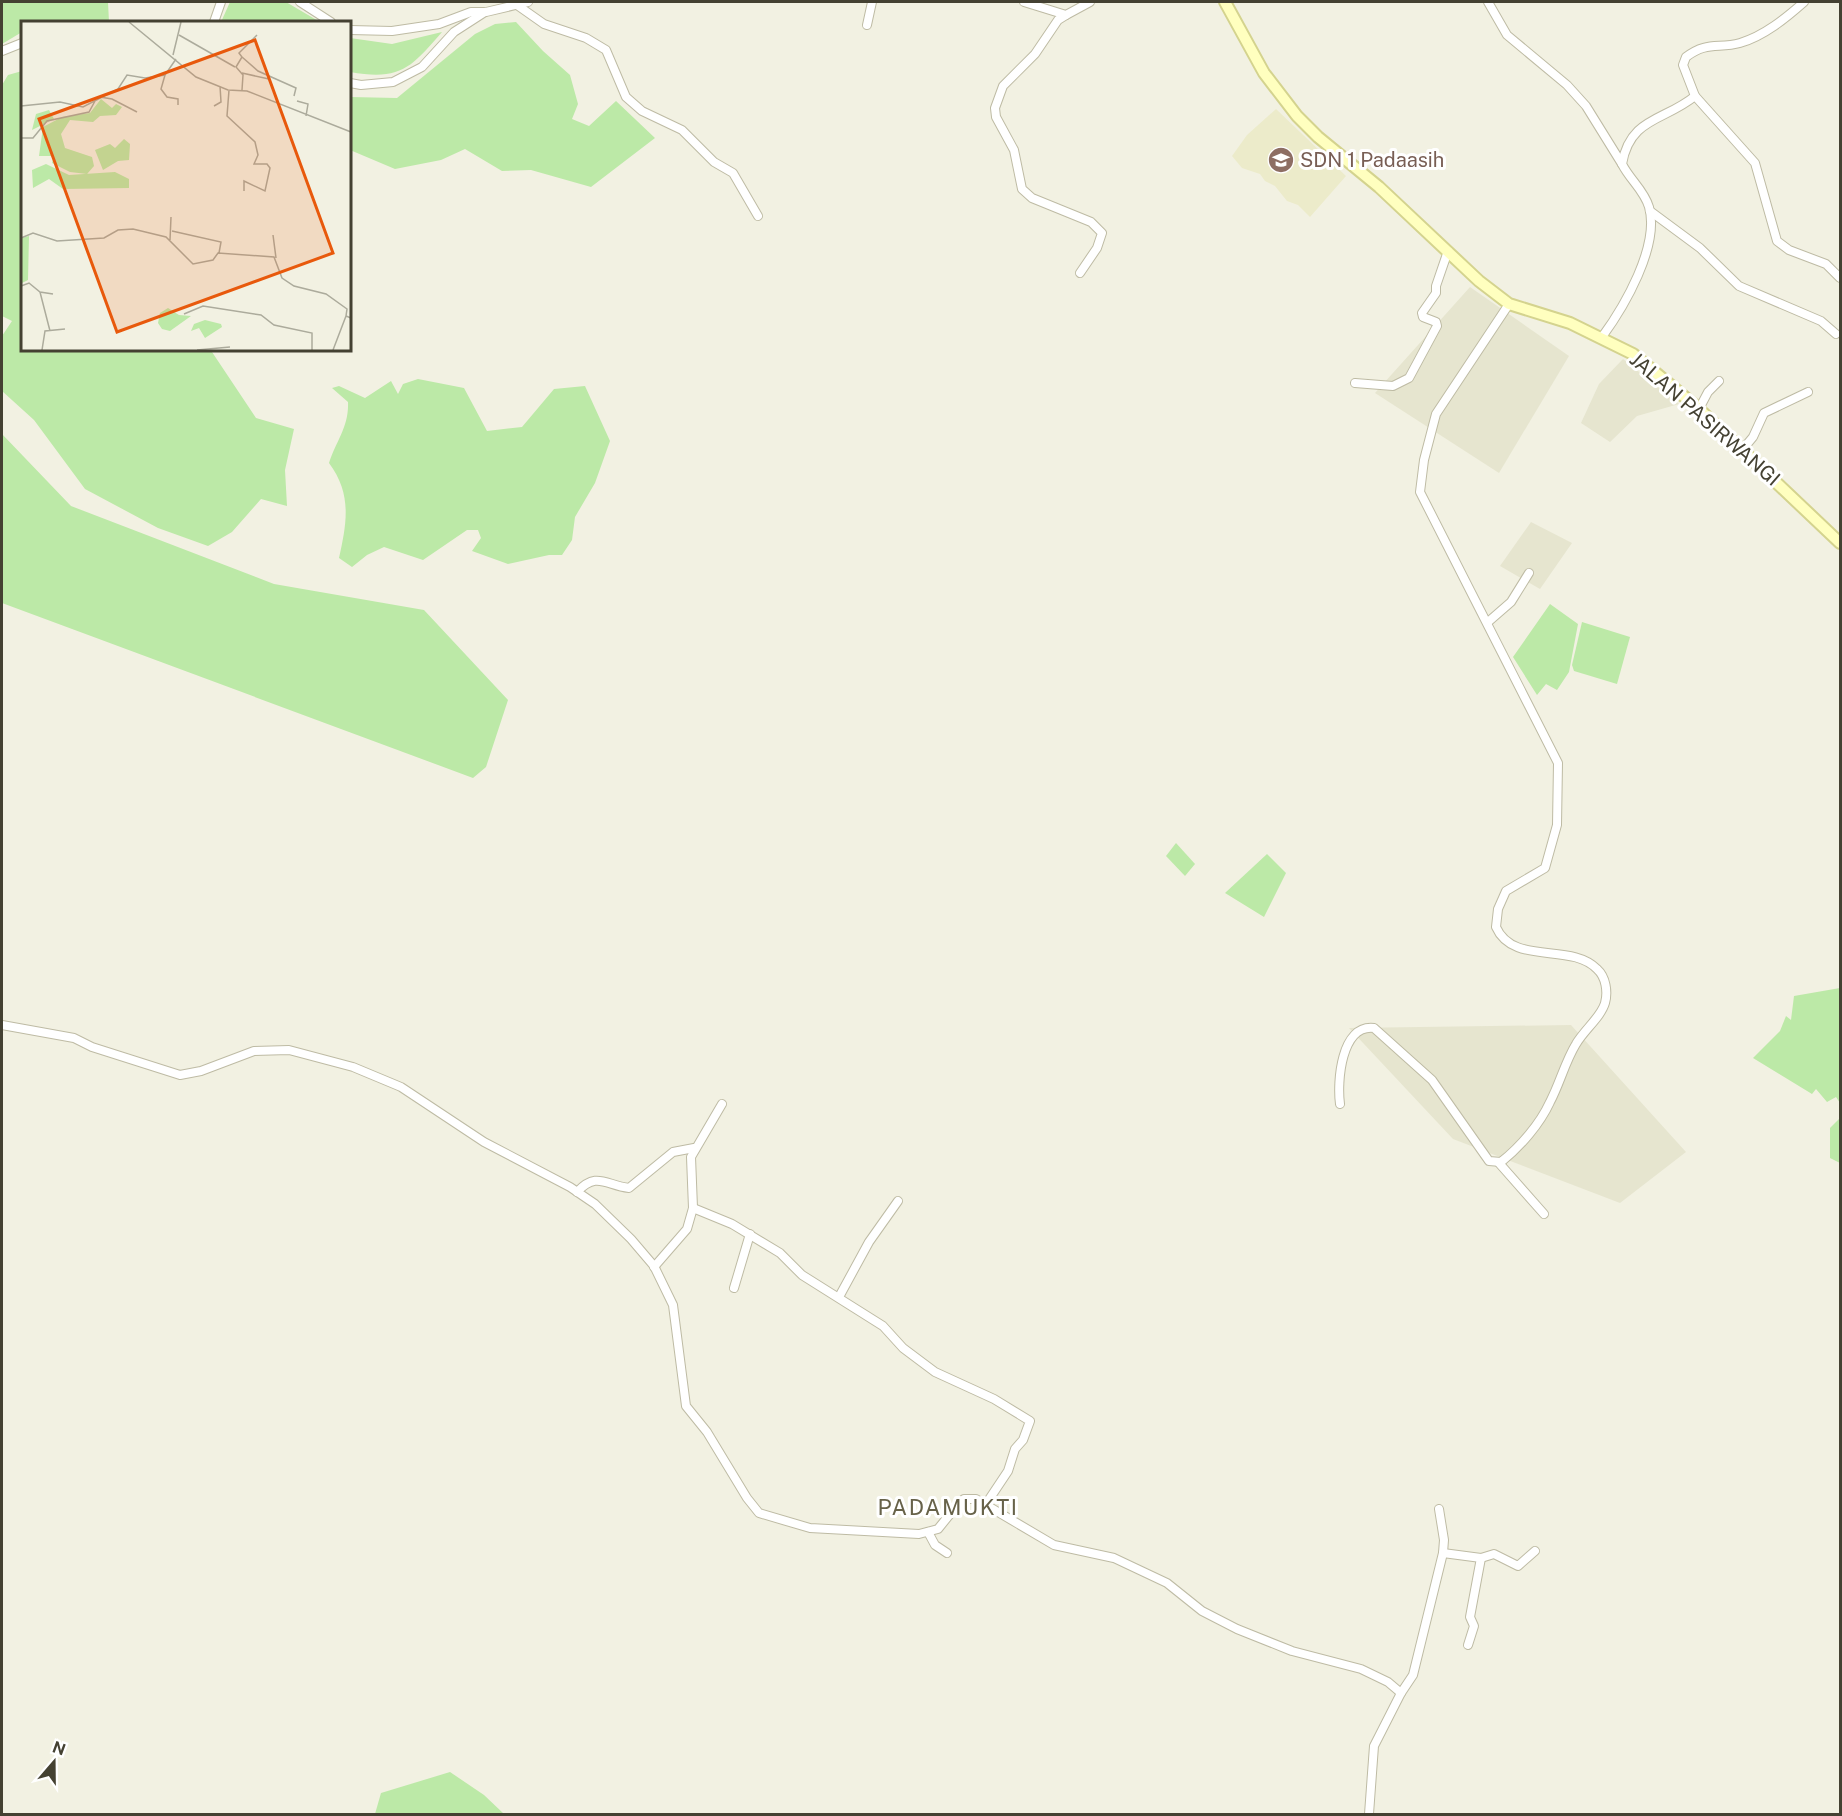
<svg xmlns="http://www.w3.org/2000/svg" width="1842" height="1816" font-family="'Public Sans',sans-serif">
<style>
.residential{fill:#e6e5cf}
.education{fill:#ecebca}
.green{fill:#bce9a7}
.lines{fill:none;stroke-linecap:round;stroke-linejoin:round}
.street-casing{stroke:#bebba4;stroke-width:10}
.secondary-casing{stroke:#d4d38e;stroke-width:14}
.street{stroke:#fff;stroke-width:8}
.secondary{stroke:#ffffbf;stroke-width:10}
.labels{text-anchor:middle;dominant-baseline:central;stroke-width:6;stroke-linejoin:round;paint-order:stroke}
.education-label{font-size:20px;fill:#785e54;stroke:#fff;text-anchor:start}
.street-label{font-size:20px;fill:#444132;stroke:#fff}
.quarter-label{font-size:22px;letter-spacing:1.5px;fill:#676249;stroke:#fff}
.inset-road{fill:none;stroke:#acab9c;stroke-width:1.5}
.view{fill:#e8590c;fill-opacity:0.15;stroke:#e8590c;stroke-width:3}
.inset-edge{fill:none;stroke:#444132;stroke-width:3}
</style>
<rect width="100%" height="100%" fill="#f2f1e2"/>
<g class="residential">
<polygon points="1470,287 1569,356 1499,473 1375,393"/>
<polygon points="1623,359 1679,404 1637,416 1610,442 1581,423 1599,384"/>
<polygon points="1531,522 1572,543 1540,589 1500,566"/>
<polygon points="1571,1025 1686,1152 1620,1203 1453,1139 1349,1028"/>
</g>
<polygon class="education" points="1276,109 1346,176 1310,217 1298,205 1287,201 1275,186 1265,181 1260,174 1242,168 1232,156 1247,135"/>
<g class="green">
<polygon points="2,2 108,2 109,22 22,22 22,32 2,44"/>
<polygon points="230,2 286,2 320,22 221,22"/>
<polygon points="516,22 543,51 570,75 578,104 572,119 589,126 616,101 655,138 591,187 531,170 502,171 465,149 441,160 395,169 350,150 350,97 397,98 475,34 495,24"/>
<path d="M442 32C411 68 400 81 350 72V38L392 44Z"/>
<polygon points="22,71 22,350 206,350 212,352 256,418 294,429 285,470 287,506 261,499 232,532 208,546 158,528 85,489 34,420 2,391 2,336 12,321 2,316 2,85 8,75"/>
<path d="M418 379 464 388 487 431 522 427 554 389 585 386 610 441 595 483 575 517 572 540 562 555H549L508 564 472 551 481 538 478 530H467L423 560 384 547 367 555 352 567 339 558C347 522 352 494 329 463 336 441 349 427 348 402L332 388 339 386 365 398 391 381 398 394 403 384Z"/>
<polygon points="2,434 71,506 274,584 424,610 508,700 486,767 473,778 2,603"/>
<polygon points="1550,604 1578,624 1569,672 1557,690 1546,684 1537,695 1513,657"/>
<polygon points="1582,622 1630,637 1617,684 1574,671 1572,665"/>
<polygon points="1176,843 1195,864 1185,876 1166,856"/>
<polygon points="1267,854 1286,873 1264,917 1225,893"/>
<polygon points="1840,988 1840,1103 1836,1097 1827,1102 1816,1089 1812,1094 1753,1058 1780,1031 1786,1016 1791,1020 1794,996"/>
<polygon points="1840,1118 1840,1163 1830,1158 1830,1128"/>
<polygon points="450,1772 484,1795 504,1814 375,1814 381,1793"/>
</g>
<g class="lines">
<g class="street-casing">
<g id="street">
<polyline points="300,2 331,22"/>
<polyline points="1024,2 1066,15 1090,2"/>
<polyline points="1488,2 1507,35 1567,85 1586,106 1622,164"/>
<polyline points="517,5 544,24 586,38 606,50 626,97 642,111 682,130 714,162 733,173 758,216"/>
<polyline points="1066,15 1058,20 1035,54 1003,86 995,108 996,117 1014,150 1022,189 1032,198 1091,222 1102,233 1097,248 1080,273"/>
<polyline points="214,22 221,2"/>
<polyline points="867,25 872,2"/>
<polyline points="350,30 392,31 439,24 471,12 486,12 528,2"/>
<polyline points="2,51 22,43"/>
<polyline points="350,83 361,85 393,82 422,67 454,32 485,12"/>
<polyline points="1695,96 1755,163 1777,241 1789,250 1826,264 1840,278"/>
<polyline points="1650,211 1700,248 1739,286 1821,321 1836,334"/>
<path d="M1602 337C1624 307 1660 246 1649 207 1644 190 1630 180 1622 164 1630 117 1665 121 1695 96L1683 65 1686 57C1707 41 1718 49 1740 43 1764 36 1786 18 1804 2"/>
<polyline points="1355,383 1393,386 1409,378 1437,326 1436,322 1423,317 1422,313 1436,293 1436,286 1448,251"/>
<polyline points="1699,409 1708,392 1719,381"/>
<polyline points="1743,449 1753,437 1764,413 1808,392"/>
<polyline points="1488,622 1511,602 1529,573"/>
<polyline points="2,1025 74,1038 92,1047 180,1075 201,1071 254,1051 289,1050 353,1067 401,1087 484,1142 570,1187 595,1204 631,1239 654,1266 673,1305 686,1406 707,1432 747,1498 759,1513 810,1528 919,1534 938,1529 959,1503 964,1499 976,1499 1054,1545 1114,1558 1167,1583 1202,1611 1237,1629 1292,1651 1361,1669 1388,1682 1401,1693 1374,1746 1369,1814"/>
<path d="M1340 1104C1337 1082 1341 1024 1374 1028L1432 1080 1489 1161 1501 1162C1520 1147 1540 1124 1550 1102 1560 1083 1565 1062 1576 1044 1584 1030 1601 1017 1605 1003 1608 992 1606 977 1597 969 1571 942 1513 966 1496 927L1498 909 1506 891 1545 868 1557 825 1558 763 1420 492 1424 460 1436 414 1509 304"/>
<polyline points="1499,1163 1544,1214"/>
<path d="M577 1192C597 1171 605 1185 629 1188L673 1152 694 1148"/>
<polyline points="693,1208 732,1224 780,1253 802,1275 883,1326 903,1348 935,1372 994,1399 1030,1421 1023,1440 1015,1449 1008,1471 986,1504"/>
<polyline points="654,1267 687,1229 693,1208 691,1157 722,1104"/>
<polyline points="734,1288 750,1234"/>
<polyline points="839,1297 869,1242 898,1201"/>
<polyline points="928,1532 935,1545 947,1553"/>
<polyline points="1443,1553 1481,1558 1494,1554 1518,1566 1535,1551"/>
<polyline points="1468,1645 1474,1626 1470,1617 1481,1558"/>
<polyline points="1401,1693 1413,1675 1443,1553 1444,1540 1439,1509"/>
</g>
</g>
<g class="secondary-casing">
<polyline id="secondary" points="1225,2 1264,73 1297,116 1318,137 1379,187 1479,281 1509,304 1570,323 1633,354 1699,409 1840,543"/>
</g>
<use href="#street" class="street"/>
<use href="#secondary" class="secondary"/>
</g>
<defs>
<g id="school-disc" transform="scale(1.35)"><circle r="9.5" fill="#8d6e63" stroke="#fff"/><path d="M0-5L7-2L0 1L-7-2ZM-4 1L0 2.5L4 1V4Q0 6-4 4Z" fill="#fff"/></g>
</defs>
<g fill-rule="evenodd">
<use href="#school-disc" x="1281" y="160"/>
</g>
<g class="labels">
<g class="education-label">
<text x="1300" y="160">SDN 1 Padaasih</text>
</g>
<g class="street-label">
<text transform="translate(1705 419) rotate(41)">JALAN PASIRWANGI</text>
</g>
<g class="quarter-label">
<text x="948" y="1507">PADAMUKTI</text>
</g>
</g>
<g transform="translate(21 21)">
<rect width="330" height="330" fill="#f2f1e2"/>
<path d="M80 78 91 87 95 83 101 86 95 94 79 95 72 101 49 99 40 113 44 127 71 136 73 145 66 153 49 151 31 142 33 135H18L22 106 41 96 69 92ZM28 89 33 98 11 109 15 93ZM103 118 109 123 108 139 97 140 82 149 74 129 89 123 94 127ZM25 143 48 154 94 151 108 158V167L42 168 28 158 12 167 11 149ZM8 215 7 259 1 262 0 217ZM147 287 158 294 170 295 149 310 141 308 137 302 139 292ZM184 299 200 303 201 306 184 317 178 307 170 310 173 303Z" fill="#bce9a7"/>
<path class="inset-road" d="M108 1 175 56 207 69 226 70 330 111M158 14 214 46M152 34 160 1M221 36 237 50 275 67 273 75M221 52 248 58M144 54 140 68 146 76 157 78V84M208 69 206 95 234 121 237 134 233 143H246L249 147 244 170 223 160V170M221 69 222 54 215 46 221 36 218 32 236 14M79 76 91 78 116 91M276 80 287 83 285 95M0 85 39 81 62 86 97 68 106 54 124 57 144 54 155 38M193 85 200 81 199 65M0 117H12L26 100 68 91 74 80M151 210 200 221 198 232M252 214 255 237M0 217 12 212 36 220 83 217 97 209 112 208 145 216 172 243 192 239 197 232 253 236 261 257 273 265 305 273 326 288 325 295 330 297M149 219 150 196M0 265 8 262 19 271 32 273M19 271 29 310M163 293 182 285 240 294 253 304 291 312V329M21 329 24 310 44 308M176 329 209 326M312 329 325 295"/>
<path class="view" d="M234 19 312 232 96 311 18 98Z"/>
<rect width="330" height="330" class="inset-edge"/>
</g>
<rect width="1842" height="1816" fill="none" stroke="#444132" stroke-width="6"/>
<g transform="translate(54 1762) rotate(20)" stroke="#ffffff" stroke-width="4.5" paint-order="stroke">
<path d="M0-4.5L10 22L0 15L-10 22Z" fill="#444132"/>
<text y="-9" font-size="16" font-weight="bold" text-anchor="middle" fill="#444132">N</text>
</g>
</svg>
